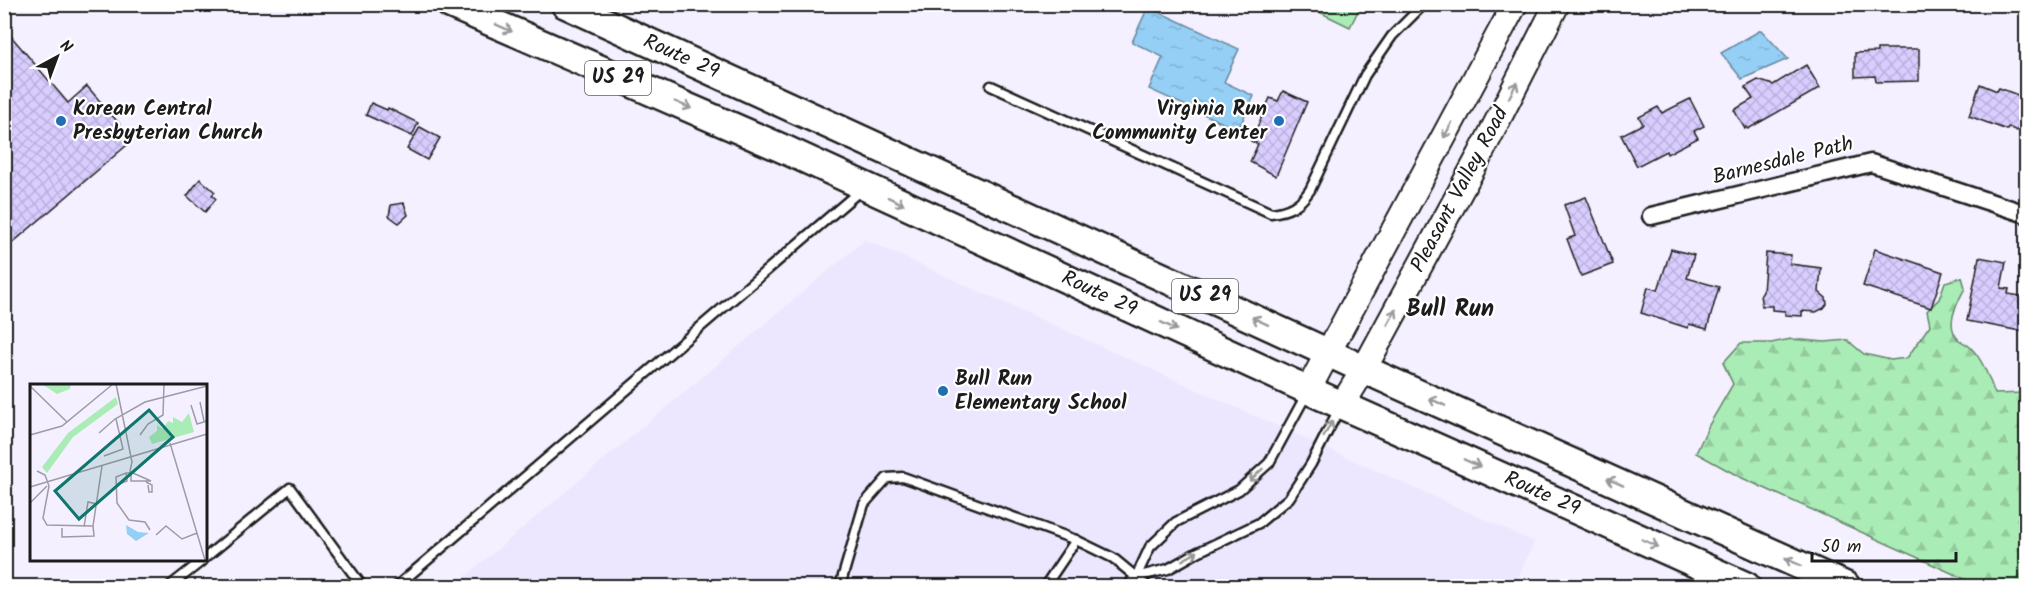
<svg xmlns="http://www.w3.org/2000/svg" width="2031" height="591" font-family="Kalam,sans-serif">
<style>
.built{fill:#ece6ff}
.forest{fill:url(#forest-firs);stroke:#638469;stroke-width:1.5}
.green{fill:#aaecb6;stroke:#638469;stroke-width:1.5}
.water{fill:url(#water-ripples);stroke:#65879e;stroke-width:1.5}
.building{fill:url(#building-cross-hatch);stroke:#1c1c1c;stroke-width:1.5}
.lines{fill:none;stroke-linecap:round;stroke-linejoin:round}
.lane-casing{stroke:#1c1c1c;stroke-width:13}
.street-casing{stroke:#1c1c1c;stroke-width:21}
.secondary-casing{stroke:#1c1c1c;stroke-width:28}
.primary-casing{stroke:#1c1c1c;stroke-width:32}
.lane{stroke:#fff;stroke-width:8}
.street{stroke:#fff;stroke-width:16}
.secondary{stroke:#fff;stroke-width:24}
.primary{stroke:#fff;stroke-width:27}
.oneway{stroke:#999}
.poi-dot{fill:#1f6fb2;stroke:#fff;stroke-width:2}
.labels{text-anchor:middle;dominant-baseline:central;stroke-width:4.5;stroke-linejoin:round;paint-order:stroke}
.shield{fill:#fff;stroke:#606060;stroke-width:1.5}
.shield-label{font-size:20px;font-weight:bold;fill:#1c1c1c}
.street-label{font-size:21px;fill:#1c1c1c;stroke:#fff}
.poi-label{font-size:21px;font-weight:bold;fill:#1c1c1c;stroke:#fff;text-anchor:start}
.quarter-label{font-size:24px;font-weight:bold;fill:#1c1c1c;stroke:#fff}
.inset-road{fill:none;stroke:#9e9ba4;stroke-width:1.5}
.view{fill:#0f766e;fill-opacity:0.15;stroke:#0f766e;stroke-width:3}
.inset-edge{fill:none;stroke:#1c1c1c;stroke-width:3}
</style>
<defs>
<pattern id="forest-firs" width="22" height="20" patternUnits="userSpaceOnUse" patternTransform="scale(1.5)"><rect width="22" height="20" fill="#aaecb6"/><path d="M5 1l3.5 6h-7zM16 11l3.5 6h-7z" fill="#92ca9c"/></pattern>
<pattern id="water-ripples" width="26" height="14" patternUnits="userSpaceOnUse" patternTransform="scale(1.5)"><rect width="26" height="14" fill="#95cff5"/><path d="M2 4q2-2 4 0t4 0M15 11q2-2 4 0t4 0" fill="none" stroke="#80b1d1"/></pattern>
<pattern id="building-cross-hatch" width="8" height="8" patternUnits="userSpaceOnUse" patternTransform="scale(1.5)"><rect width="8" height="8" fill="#d9cdff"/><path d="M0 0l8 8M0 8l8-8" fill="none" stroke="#baafda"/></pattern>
</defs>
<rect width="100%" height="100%" fill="#f4f0ff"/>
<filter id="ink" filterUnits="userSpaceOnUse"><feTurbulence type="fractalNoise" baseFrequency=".0167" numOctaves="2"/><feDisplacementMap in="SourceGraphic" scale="12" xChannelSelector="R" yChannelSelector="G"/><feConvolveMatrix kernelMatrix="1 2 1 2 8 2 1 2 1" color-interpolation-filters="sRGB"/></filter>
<g filter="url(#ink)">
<polygon class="built" points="865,240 1534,542 1514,586 454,586"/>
<path class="forest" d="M1962 277 1965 288C1957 303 1944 326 1959 340 1963 343 1968 344 1971 348 1983 360 1989 378 1995 394L2026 393V586H1980L1740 477 1696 453 1709 425 1733 384 1723 363 1741 343H1771L1791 339 1825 342 1847 340 1864 354 1891 360 1907 358 1930 325 1927 311 1939 299 1945 282Z"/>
<polygon class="green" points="1305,5 1361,5 1350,27"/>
<g class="water">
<polygon points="1148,7 1239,49 1224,82 1254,96 1238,130 1149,89 1163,57 1132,42"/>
<polygon points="1761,30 1788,59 1742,79 1721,53"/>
</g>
<g class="building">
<polygon points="4,28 68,103 87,86 133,140 4,250"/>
<polygon points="1877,49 1919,49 1919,81 1876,82 1875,76 1855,77 1855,53 1877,52"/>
<polygon points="1806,65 1820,88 1748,129 1747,127 1745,129 1734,110 1753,99 1745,87 1758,80 1773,85"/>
<polygon points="1980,84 1997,91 1999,88 2026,98 2026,104 2017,131 2008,127 2007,130 1969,116"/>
<polygon points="1283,91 1307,102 1276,176 1250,162 1258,144 1251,141 1270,98 1278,101"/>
<polygon points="1690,99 1704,126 1694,131 1698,138 1667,154 1666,151 1637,166 1621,135 1643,124 1639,117 1658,107 1662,113"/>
<polygon points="371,103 387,110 388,108 418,123 412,136 366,115"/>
<polygon points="420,127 440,138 427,160 407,149"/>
<polygon points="200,179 215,192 212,195 216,199 205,212 187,196"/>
<polygon points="1586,197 1613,264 1581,276 1567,239 1575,236 1564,205"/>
<polygon points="404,203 408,215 399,223 389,216 391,205"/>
<polygon points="1671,249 1694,255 1687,278 1719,287 1707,329 1689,324 1688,328 1641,313 1648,287 1658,290"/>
<polygon points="1875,249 1943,272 1931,308 1863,286"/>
<polygon points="1766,253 1791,255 1790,264 1821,268 1819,292 1826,298 1827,304 1824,308 1816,312 1802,311 1802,316 1785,315 1785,311 1772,310 1772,306 1762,306 1760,296 1763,292"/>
<polygon points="1979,257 2006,262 2001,288 2009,289 2008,294 2026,297 2026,332 1967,321"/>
</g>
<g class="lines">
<g class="lane-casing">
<g id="lane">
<path d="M991 86 1271 213C1289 211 1300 205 1310 190L1365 75 1392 36 1424 4"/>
<polyline points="206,557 290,488 362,586"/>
<polyline points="1136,577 1168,569 1198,552 1259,523 1289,498 1311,464 1340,407"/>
<polyline points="170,586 203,560"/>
<polyline points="397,586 862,189"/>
<polyline points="840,586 864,504 887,478 903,477 1076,540 1113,558 1147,586"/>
<polyline points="1045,586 1076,540"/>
<polyline points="1127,586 1136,577 1150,547 1176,522 1239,490 1269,463 1307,393"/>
</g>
</g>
<g class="street-casing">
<polyline id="street" points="1651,216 1871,163 2026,214"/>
</g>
<g class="secondary-casing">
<g id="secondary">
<polyline points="1308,390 1515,4"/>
<polyline points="1342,405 1364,369 1480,155 1557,4"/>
</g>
</g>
<g class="primary-casing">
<g id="primary">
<polyline points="450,4 786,150 1308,390 1746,586"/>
<polyline points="565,4 1381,377 1846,586"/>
</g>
</g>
<use href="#lane" class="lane"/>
<use href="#street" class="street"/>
<use href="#secondary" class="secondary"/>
<use href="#primary" class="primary"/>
</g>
<defs><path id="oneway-shaft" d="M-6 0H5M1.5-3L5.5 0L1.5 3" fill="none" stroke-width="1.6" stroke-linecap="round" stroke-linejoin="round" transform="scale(1.5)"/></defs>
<g class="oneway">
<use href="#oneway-shaft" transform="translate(504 28) rotate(24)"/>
<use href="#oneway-shaft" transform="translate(1513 90) rotate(-63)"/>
<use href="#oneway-shaft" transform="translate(683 105) rotate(23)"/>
<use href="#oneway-shaft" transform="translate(1448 130) rotate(118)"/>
<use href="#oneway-shaft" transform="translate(896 201) rotate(25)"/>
<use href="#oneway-shaft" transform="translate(1392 317) rotate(-61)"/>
<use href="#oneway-shaft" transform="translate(1260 321) rotate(-155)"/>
<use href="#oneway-shaft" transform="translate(1169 326) rotate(25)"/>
<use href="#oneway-shaft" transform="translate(1437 402) rotate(-156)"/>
<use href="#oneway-shaft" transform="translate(1328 429) rotate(-61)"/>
<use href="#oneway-shaft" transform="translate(1472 463) rotate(24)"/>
<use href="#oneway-shaft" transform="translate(1256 475) rotate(137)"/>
<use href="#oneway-shaft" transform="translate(1615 482) rotate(-156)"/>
<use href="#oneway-shaft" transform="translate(1650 543) rotate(24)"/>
<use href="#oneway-shaft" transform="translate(1190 556) rotate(-29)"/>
<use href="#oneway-shaft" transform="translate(1793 562) rotate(-156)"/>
</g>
</g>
<g class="poi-dot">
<circle cx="61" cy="121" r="6"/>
<circle cx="1279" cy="121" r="6"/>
<circle cx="943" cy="391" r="6"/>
</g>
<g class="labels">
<g class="shield">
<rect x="585" y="61" width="66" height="34" rx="4.5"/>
<rect x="1172" y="279" width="66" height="34" rx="4.5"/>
</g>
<g class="shield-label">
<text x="618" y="78">US 29</text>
<text x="1205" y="296">US 29</text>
</g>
<g class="street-label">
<text transform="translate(681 57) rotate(24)">Route 29</text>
<text transform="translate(1783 161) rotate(-14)">Barnesdale Path</text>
<text transform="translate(1460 190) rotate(-62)">Pleasant Valley Road</text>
<text transform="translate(1099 294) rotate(25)">Route 29</text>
<text transform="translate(1542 494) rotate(24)">Route 29</text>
</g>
<g class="poi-label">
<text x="73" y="109">Korean Central<tspan x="73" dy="24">Presbyterian Church</tspan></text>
<text x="1267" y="109" text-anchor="end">Virginia Run<tspan x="1267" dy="24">Community Center</tspan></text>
<text x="955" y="379">Bull Run<tspan x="955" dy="24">Elementary School</tspan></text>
</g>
<g class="quarter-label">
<text x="1450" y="309">Bull Run</text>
</g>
</g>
<g transform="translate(30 384)">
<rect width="177" height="177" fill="#f4f0ff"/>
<path d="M86 13 88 20 43 53 17 89 12 83 38 49Z" fill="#aaecb6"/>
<path d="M12 0H41L40 5 27 10ZM159 29 164 48 122 60 119 53 127 47V41L133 45 138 37 143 39V33L152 38Z" fill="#aaecb6"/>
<path d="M96 141 108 148 119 149 106 157 97 150Z" fill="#95cff5"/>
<path class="inset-road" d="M86 0 101 73M0 2 37 38M170 18 174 37M161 21 167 40 177 37M69 49 85 35 115 18 177 2M0 51 32 42 83 0M110 51 118 40 133 31 134 0M140 59 175 176M74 72 93 65 86 35M101 73 102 78 100 87 101 88V97H121L103 89 101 88 99 89H96L86 93 87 119 99 136 115 138 120 146M7 87 15 91 19 102 13 134 17 141 63 142 64 152 32 153V144M116 98 122 101V108H119L118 101M87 101 97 97 96 89M0 103 177 50M0 119 17 102M63 142 72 82M54 143 58 118 67 120M126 151 136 142 152 155 167 149"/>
<path class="view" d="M119 26 143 53 49 135 25 107Z"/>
<rect width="177" height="177" class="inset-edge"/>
</g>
<rect width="2031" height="591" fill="none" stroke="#fff" stroke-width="24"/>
<rect x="12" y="12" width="2007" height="567" fill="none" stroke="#1c1c1c" stroke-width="2" filter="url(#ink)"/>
<g transform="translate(57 57) rotate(41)" stroke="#ffffff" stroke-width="4.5" paint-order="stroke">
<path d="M0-4.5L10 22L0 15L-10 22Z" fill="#1c1c1c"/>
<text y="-9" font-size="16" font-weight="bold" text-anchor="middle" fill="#1c1c1c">N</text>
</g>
<path d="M1812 552v9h144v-9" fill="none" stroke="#1c1c1c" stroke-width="3"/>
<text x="1821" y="552" font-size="18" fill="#1c1c1c" stroke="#ffffff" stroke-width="4.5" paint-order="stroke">50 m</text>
</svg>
